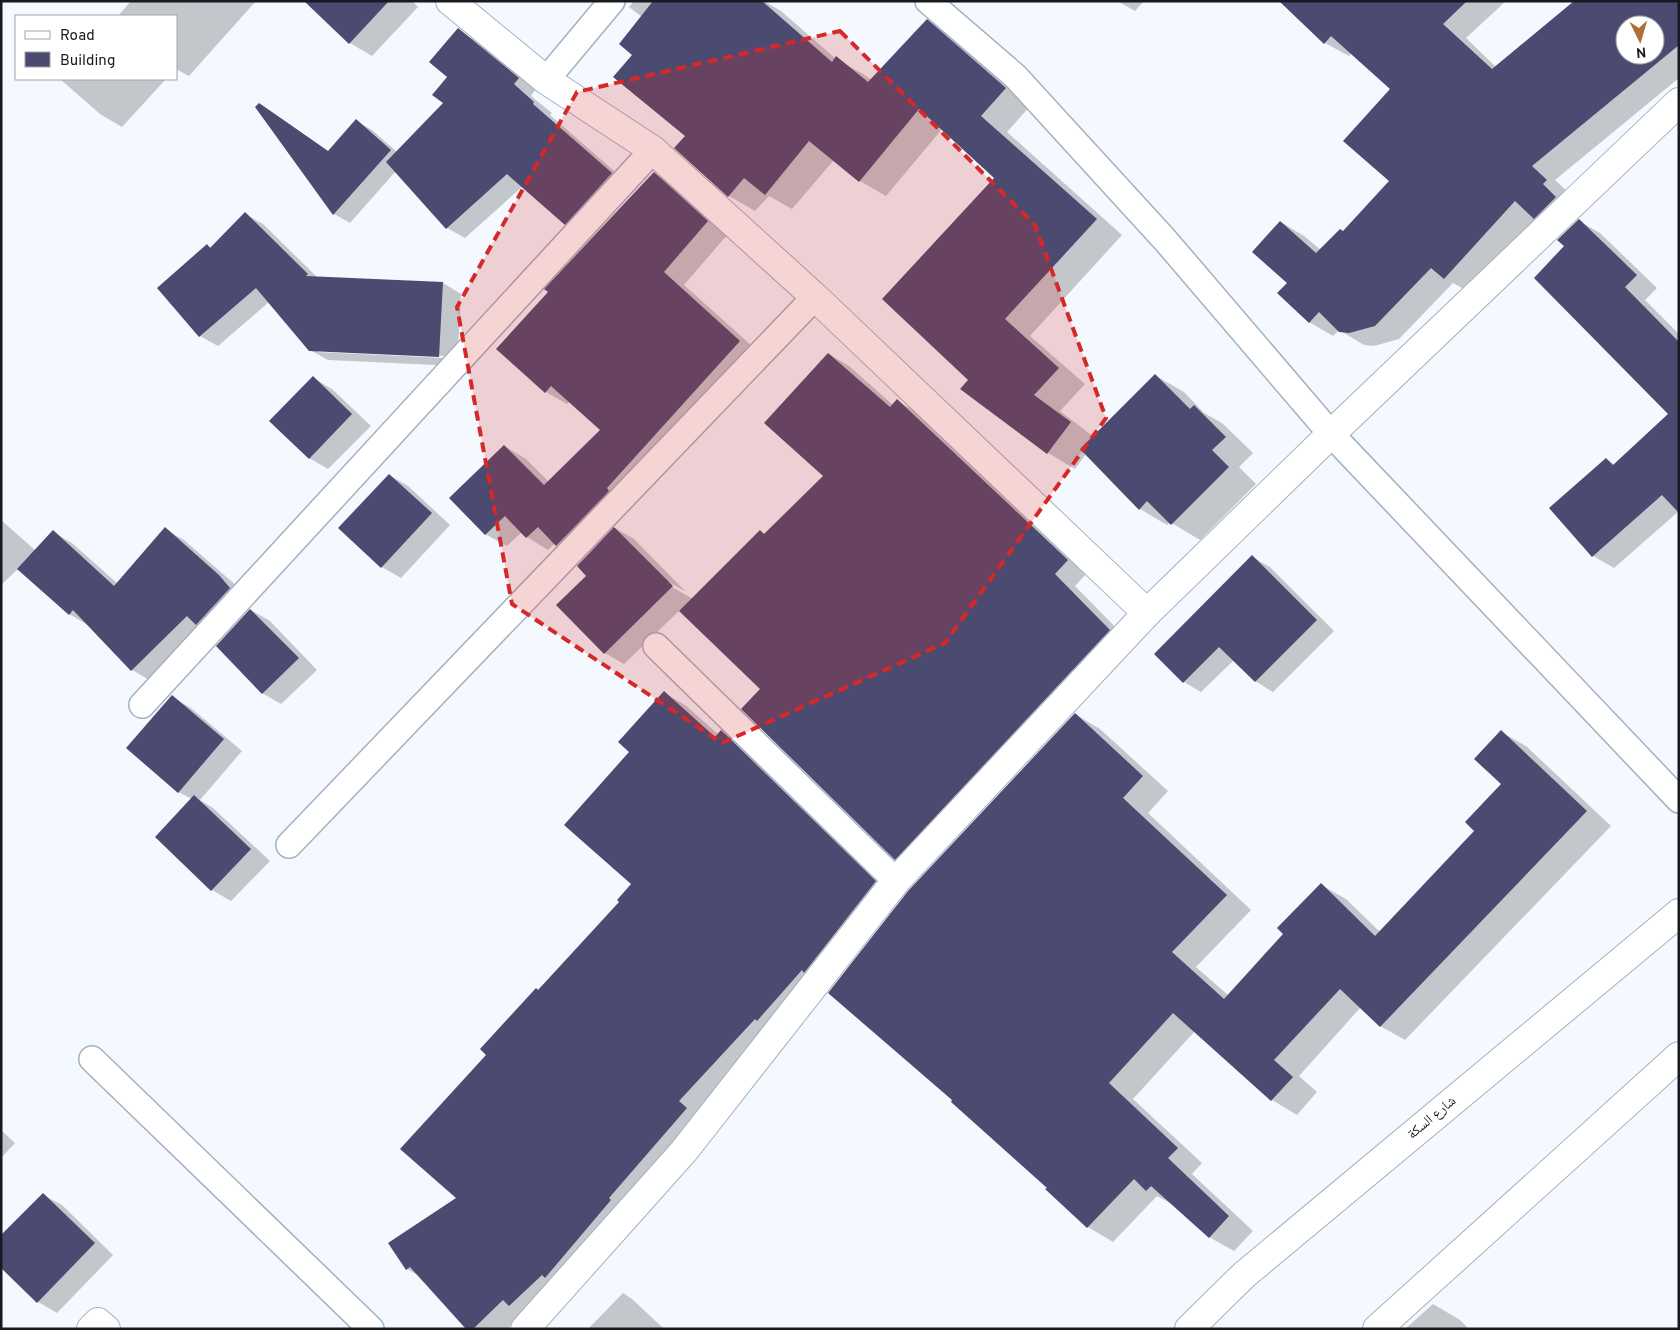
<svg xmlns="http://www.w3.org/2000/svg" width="1680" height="1330" font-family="Overpass,'Noto Naskh Arabic',sans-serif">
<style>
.shadow{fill:#0003;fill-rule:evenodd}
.building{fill:#4b4a70;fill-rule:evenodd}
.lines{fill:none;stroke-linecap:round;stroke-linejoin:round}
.lane-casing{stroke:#a4b1c0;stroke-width:28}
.street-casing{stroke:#a4b1c0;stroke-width:30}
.secondary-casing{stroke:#a4b1c0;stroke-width:30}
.lane{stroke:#fff;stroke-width:25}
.street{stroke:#fff;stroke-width:28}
.secondary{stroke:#fff;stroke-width:28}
.marked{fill:#d62828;fill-opacity:0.2;stroke:#d62828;stroke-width:4;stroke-dasharray:10 6;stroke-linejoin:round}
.labels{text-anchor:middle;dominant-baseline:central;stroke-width:5;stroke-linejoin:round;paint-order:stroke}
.street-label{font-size:14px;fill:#161b21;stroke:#fff}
</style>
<rect width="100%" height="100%" fill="#f3f9ff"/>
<g class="shadow">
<polygon points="131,1 256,1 189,76 176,69 176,16 118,16"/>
<polygon points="305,1 412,1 418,7 372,56 350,43"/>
<polygon points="634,1 764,1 781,11 836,59 863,74 872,80 927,20 954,36 1032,104 1007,132 1122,235 1030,336 1085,384 1060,411 1094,437 1156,376 1184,392 1204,413 1222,423 1253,453 1239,467 1256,484 1200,540 1170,522 1167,525 1140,509 1086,454 1075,469 1048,453 962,389 970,380 996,178 942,129 886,196 860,181 834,160 792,209 769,196 755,211 729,196 686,136 633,55 642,17 629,7"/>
<polygon points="1117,1 1144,1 1135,11"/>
<path d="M1281 1H1506L1466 38 1496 67 1679 1V78L1555 180 1570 194 1559 231 1536 218 1468 291 1453 283 1399 339 1374 346 1364 345 1339 330 1333 336 1309 322 1289 283 1281 222 1304 236 1321 250 1344 232 1391 181 1392 89 1352 53 1349 56 1325 43ZM1625 25H1655V55H1625Z"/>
<polygon points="458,30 476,41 536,89 531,96 552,113 550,115 629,184 583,234 565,224 523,186 465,238 447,228 396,171 350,223 334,214 259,105 275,114 329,152 356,121 372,130 397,152 444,103"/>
<polygon points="60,79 166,79 122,127 100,114"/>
<polygon points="654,173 676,186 728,234 684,285 761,354 579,557 555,543 548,550 527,537 522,532 507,546 485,534 504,446 526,459 549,482 602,430 570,401 567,404 546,392"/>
<path d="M245 214 263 224 318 278 443 283 461 294 457 366 328 360 310 350 269 302 218 346 200 336 208 246 212 248ZM318 350 445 356V358L318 352Z"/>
<polygon points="1579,221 1600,233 1657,288 1645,300 1679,334 1679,511 1614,568 1593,556 1606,459 1615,465 1669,414 1566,246"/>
<polygon points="829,354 849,366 893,405 897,401 918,413 1088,572 1075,586 1130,642 916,870 895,859 762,689 680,610 624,664 605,653 588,576 615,528 634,539 686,592 669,582 667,584 693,599 761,532 766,535 824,476"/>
<polygon points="313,378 332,389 371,426 328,469 309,458"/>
<polygon points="389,475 408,486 450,525 401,578 382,567"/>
<polygon points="1,520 36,551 53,532 72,543 118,584 165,529 184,540 238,587 151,681 132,670 88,625 69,614 19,568 1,585"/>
<polygon points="1252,557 1270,567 1334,631 1273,692 1255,681 1234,660 1201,692 1184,682"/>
<polygon points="251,610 270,621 317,670 281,704 262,693"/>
<polygon points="664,693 685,705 719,735 722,732 743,744 896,894 524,1313 507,1329 468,1329 421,1277 407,1269 458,1199 488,1055 539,991 621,902 633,884 631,752"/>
<polygon points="172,697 191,708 242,751 200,800 213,808 270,861 231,901 212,890 157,837 192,799 178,792"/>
<polygon points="1075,714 1100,729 1168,791 1148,813 1251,910 1196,967 1229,996 1285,934 1321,885 1346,899 1380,932 1476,831 1503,784 1501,732 1526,746 1611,826 1405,1040 1380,1026 1361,1007 1299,1076 1317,1092 1297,1115 1272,1100 1195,1031 1133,1099 1202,1163 1192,1174 1253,1231 1234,1251 1209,1237 1172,1204 1157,1196 1113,1242 1088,1227"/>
<polygon points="1,1130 15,1143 1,1158"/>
<polygon points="43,1195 62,1205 113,1255 57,1313 38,1302"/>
<polygon points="623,1293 632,1299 664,1329 588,1329"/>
<polygon points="1433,1304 1460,1320 1469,1329 1405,1329"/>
</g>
<g class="building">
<polygon points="304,1 389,1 349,44"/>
<polygon points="653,1 762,1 832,62 836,56 868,82 927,19 1006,88 981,116 1097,219 1005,319 1059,368 1034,395 1071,422 1047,454 960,389 968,380 882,299 994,178 919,109 859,182 809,141 765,195 744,178 728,197 674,148 685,136 613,77 632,55 619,44"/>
<path d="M1279 1H1467L1443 24 1492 69 1574 1H1679V45L1532 166 1547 180 1543 184 1556 197 1534 219 1515 201 1444 279 1431 268 1375 326 1349 333 1339 332 1319 312 1309 323 1277 293 1287 283 1252 252 1280 221 1316 253 1340 229 1343 231 1389 181 1343 141 1390 89 1331 36 1324 44ZM1625 25H1655V55H1625Z"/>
<polygon points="458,28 519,78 514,84 534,102 533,104 612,173 565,225 507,174 446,229 386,162 443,103 432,95 447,77 429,62"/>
<polygon points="259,103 328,151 356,119 391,150 333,215 255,107"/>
<polygon points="654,172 708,221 664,272 740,341 607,488 609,491 556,546 538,527 526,538 505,516 485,535 449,498 504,445 544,485 600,430 551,386 545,393 496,349 548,292 544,289"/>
<polygon points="245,212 308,274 306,276 443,282 439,357 309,351 256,288 199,337 157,288 207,244 210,248"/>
<polygon points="1579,219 1637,275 1625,287 1679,342 1679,513 1662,495 1592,557 1549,508 1606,458 1613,465 1668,414 1534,278 1564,246 1557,240"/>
<polygon points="828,353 890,407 897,399 1068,560 1055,574 1110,630 895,860 741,709 760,689 679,611 760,530 764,534 823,476 764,423"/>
<polygon points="1155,374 1190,409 1194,405 1226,437 1212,450 1229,467 1171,525 1147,501 1139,510 1080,449"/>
<polygon points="313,376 352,414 309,459 269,421"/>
<polygon points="389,474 432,513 381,568 338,528"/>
<polygon points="165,527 219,575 230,588 196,625 187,616 131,671 73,610 69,615 17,569 53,530 114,586"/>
<polygon points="614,527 673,586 604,654 556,605 586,576 577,566"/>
<polygon points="1252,555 1317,620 1255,682 1219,647 1183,683 1154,654"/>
<polygon points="250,609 299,658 262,694 216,646"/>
<polygon points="664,691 715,737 721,730 876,881 804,973 802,970 757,1021 755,1019 679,1101 687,1108 609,1198 611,1200 545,1278 542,1275 509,1306 503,1300 473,1329 466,1329 410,1267 406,1270 388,1243 456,1198 400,1149 486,1055 480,1049 536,988 538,990 619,902 617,900 631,884 564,825 629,752 618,742"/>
<polygon points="172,695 224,739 178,793 126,748"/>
<polygon points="1075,713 1143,776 1123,798 1227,895 1172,952 1224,999 1283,934 1277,928 1321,883 1375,936 1474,831 1465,822 1501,784 1474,759 1501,730 1587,811 1380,1027 1340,989 1274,1060 1293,1077 1271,1101 1173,1013 1109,1083 1178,1148 1168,1158 1229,1216 1209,1238 1151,1186 1146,1191 1134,1179 1087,1228 1045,1189 1047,1188 951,1102 952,1100 828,993 908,891"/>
<polygon points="194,795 251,849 211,891 155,837"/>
<polygon points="43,1193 95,1243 37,1303 1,1268 1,1235"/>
</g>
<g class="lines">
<g class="lane-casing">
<g id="lane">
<polyline points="928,1 1015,76 1166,241 1331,434 1679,800"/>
<polyline points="546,80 612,1"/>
<polyline points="656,646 896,881"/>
<polyline points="142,705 653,150"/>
<polyline points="289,845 815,297"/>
<polyline points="92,1059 371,1329"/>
</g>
</g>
<g class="street-casing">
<g id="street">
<polyline points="450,1 546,80 653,150 815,297 1147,613"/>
<polyline points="91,1329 98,1322 106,1329"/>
<polyline points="525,1329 684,1151 896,881 1147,613 1331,434 1679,102"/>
</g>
</g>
<g class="secondary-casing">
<g id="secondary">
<polyline points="1189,1329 1244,1275 1679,913"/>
<polyline points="1377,1329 1679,1056"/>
</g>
</g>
<use href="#lane" class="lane"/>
<use href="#street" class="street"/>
<use href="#secondary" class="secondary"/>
</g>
<path class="marked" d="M840 31 1035 225 1106 418 945 643 722 743 512 604 457 307 577 92Z"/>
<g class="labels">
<g class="street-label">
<text transform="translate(1432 1118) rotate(-40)">شارع السكة</text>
</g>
</g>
<rect width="1680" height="1330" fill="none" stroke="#161b21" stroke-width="5"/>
<rect x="15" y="15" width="162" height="65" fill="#ffffff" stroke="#a2a4a6"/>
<rect x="25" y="31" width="25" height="8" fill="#ffffff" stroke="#a2a4a6"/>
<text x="60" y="40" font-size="15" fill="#161b21">Road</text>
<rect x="25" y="52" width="25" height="15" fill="#4b4a70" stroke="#a2a4a6"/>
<text x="60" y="65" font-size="15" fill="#161b21">Building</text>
<g transform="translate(1640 40) rotate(175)"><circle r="24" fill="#ffffff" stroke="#a2a4a6"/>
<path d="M0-4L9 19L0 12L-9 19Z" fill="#ae6f36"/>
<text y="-8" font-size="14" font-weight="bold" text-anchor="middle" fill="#161b21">N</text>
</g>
</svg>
